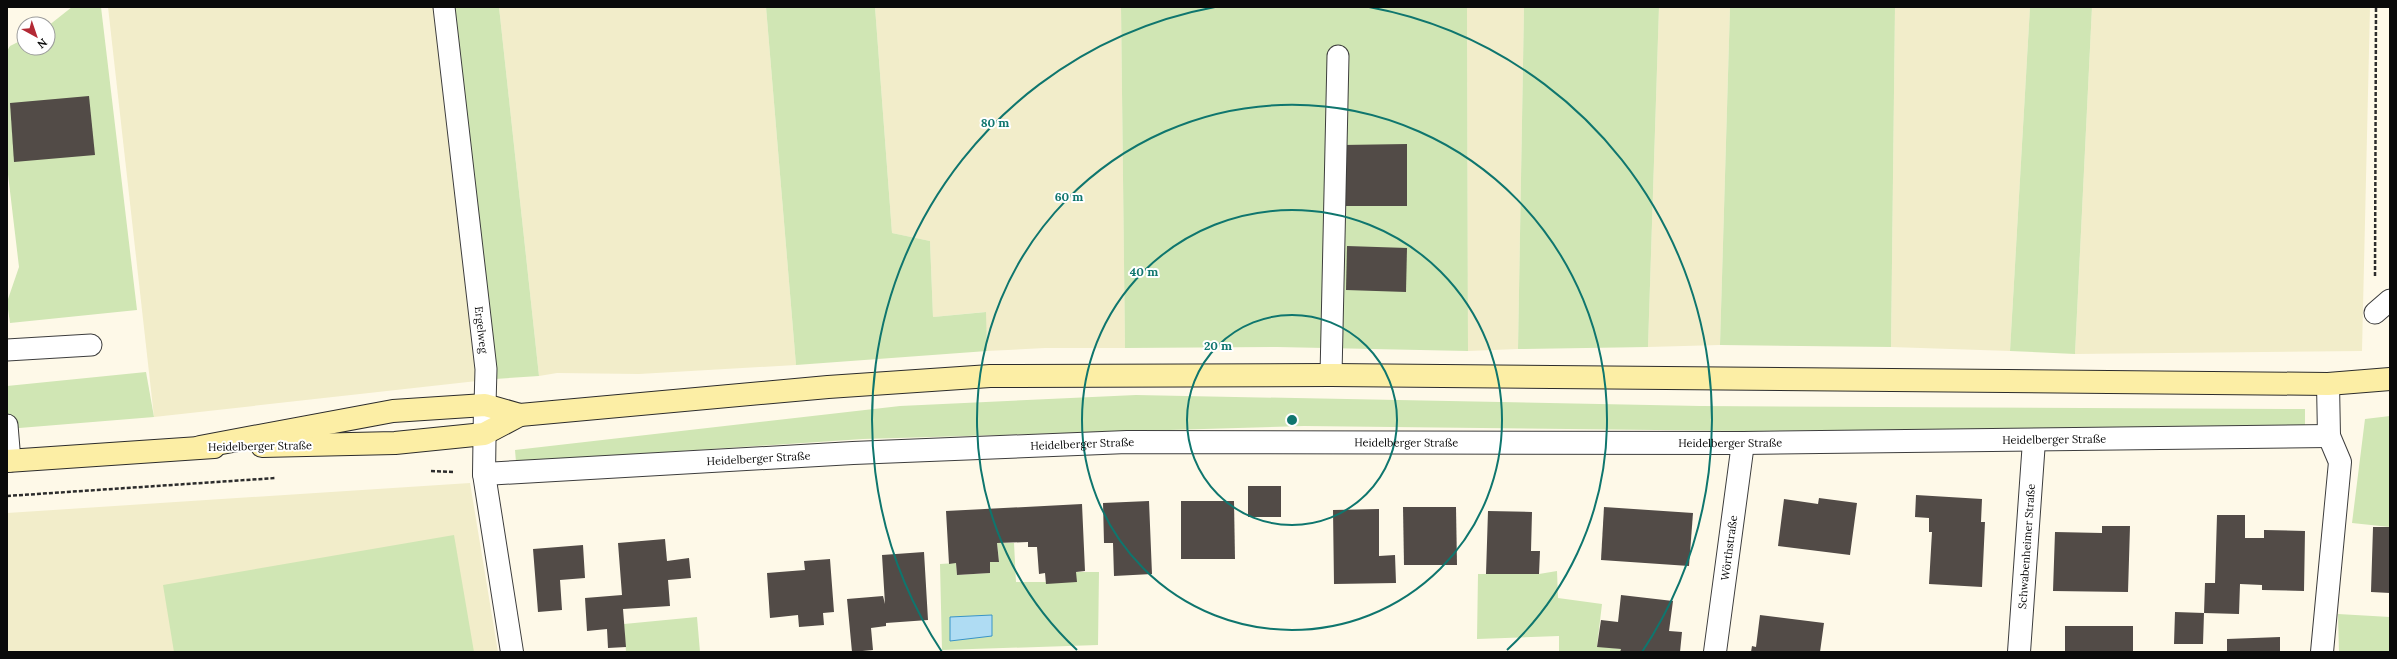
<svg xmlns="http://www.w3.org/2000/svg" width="2397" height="659" font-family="Lora,serif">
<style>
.farmland{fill:#f2edca}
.green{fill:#d0e6b4}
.water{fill:#afdcf3;stroke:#3994c7}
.building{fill:#524b47}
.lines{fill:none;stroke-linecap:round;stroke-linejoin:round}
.service-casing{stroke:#3d3d3d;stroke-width:23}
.minor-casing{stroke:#3d3d3d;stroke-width:24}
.secondary-casing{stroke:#2c2c2c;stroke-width:24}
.path{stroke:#2c2c2c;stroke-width:2.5;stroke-dasharray:4 2;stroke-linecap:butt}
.service{stroke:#fff;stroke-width:21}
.minor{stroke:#fff;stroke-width:22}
.secondary{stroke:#fceea5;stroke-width:22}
.ring{fill:none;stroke:#0f766e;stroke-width:2}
.labels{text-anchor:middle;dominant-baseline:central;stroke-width:4;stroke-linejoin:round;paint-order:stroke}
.street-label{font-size:11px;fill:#0a0a0a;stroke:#fff}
.centre{fill:#0f766e;stroke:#fff;stroke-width:2}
.ring-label{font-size:12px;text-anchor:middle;font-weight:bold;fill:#0f766e;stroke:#fff;stroke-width:4;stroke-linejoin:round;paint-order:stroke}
</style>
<rect width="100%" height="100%" fill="#fef9e8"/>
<g class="farmland">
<polygon points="108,7 454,7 495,379 154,417"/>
<polygon points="499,7 766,7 796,365 639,374 557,373 539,376"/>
<polygon points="875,7 1121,7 1125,348 1045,348 987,351 985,312 933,317 930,241 892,233"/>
<polygon points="1467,7 1524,7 1518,349 1468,351"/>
<polygon points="1659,7 1730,7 1720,345 1648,347"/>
<polygon points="1895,7 2030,7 2010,351 1891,347"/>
<polygon points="2092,7 2370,7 2362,351 2075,354"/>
<polygon points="470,483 498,652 7,652 7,513"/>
</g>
<g class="green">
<polygon points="72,7 101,7 137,310 10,323 7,302 19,267 7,166 7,51 10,46 24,39 24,48 48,48 48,26"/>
<polygon points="454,7 499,7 539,376 495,379"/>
<polygon points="766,7 875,7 892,233 930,241 933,317 986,312 987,351 796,365"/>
<polygon points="1121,7 1467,7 1468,351 1277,347 1125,348"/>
<polygon points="1524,7 1659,7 1648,347 1518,349"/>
<polygon points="1730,7 1895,7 1891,347 1720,345"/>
<polygon points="2030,7 2092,7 2075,354 2010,351"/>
<polygon points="146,372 154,417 7,429 7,386"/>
<polygon points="1136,395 1700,406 2305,409 2305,426 1743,431 1304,426 863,439 516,462 515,450 900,406"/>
<polygon points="2390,416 2390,527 2352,523 2365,419"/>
<polygon points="454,535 474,652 174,652 163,585"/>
<polygon points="997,543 1014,543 1016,582 1076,582 1076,572 1099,572 1098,645 942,650 940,564 956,563 957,575 990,573 990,562 999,561"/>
<polygon points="1557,571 1558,598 1602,604 1597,646 1621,649 1620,652 1559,652 1559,636 1477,639 1478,574 1539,574"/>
<polygon points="2338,614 2390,617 2390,652 2339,652"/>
<polygon points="697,617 700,652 626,652 624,624"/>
</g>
<polygon class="water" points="992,615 992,636 950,641 950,617"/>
<g class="building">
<polygon points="89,96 95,155 14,162 10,103"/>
<polygon points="1407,144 1407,206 1342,206 1342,145"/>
<polygon points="1347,246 1407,248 1406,292 1346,290"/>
<rect x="1248" y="486" width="33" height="31"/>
<polygon points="1916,495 1982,499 1981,522 1985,522 1982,587 1929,584 1932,532 1929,532 1929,518 1915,517"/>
<polygon points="1819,498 1857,503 1850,555 1778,546 1784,499 1818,504"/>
<polygon points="1149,501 1152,574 1114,576 1113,543 1104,543 1103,503"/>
<polygon points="1181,501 1234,501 1235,559 1181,559"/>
<polygon points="1082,504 1085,571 1076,572 1077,582 1046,584 1045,573 1039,574 1037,547 1028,547 1028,542 997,543 999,562 990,562 990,573 957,575 956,563 949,564 946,511"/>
<polygon points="1403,507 1456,507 1457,565 1404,565"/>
<polygon points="1604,507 1693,513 1689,566 1601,560"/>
<polygon points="1379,509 1379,556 1395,555 1396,583 1334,584 1333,510"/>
<polygon points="1488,511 1532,512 1531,551 1540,551 1539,574 1486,574"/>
<polygon points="2217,515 2245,515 2245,538 2264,538 2264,530 2305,531 2304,591 2262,590 2262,585 2240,584 2239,614 2204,613 2203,644 2174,644 2175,612 2204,613 2205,583 2215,583"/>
<polygon points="2102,526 2130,526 2128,592 2053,591 2055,532 2102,533"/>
<polygon points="2373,527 2390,527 2390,593 2371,592"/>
<polygon points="665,539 667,561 689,558 691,578 668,580 670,606 623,609 626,647 608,648 607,629 587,631 585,598 622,595 618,543"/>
<polygon points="583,545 585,578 560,580 562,610 538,612 533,549"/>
<polygon points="924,552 928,620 886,623 886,626 871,628 873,650 852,652 847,599 883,596 885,604 882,555"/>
<polygon points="830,559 834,612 823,613 824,625 799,627 798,615 770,618 767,573 805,570 804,561"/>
<polygon points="1621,595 1673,601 1669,631 1682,632 1680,652 1620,652 1621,649 1597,647 1601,620 1618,622"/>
<polygon points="1760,615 1824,623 1820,652 1751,652 1752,646 1756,647"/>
<rect x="2065" y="626" width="68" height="26"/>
<polygon points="2280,637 2280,652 2227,652 2227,639"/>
</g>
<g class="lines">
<g class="service-casing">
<g id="service">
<path id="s1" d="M444 7 486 369 485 405"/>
<polyline points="2375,313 2390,300"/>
<polyline points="7,350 91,345"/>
<polyline points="1331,375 1338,56"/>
<polyline points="7,425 10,461"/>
</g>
</g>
<g class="minor-casing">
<g id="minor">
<polyline points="485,405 484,474 512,652"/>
<path id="s2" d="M484 474 853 453 1127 442 1743 443 2329 436"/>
<path id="s3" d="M1715 652 1743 443"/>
<path id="s4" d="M2019 652 2034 441"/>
<polyline points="2322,652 2340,462 2329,436 2328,384"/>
</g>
</g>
<g class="secondary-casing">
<g id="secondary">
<polyline points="262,446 395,443 484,434 520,415"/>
<polyline points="200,447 393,411 485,405 520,415 828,387 990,376 1331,375 2328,384 2390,379"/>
<polyline points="7,461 214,447"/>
</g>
</g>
<g class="path">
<polyline points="2375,276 2376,7"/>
<polyline points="431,471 454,472"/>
<polyline points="7,496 276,478"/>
</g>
<use href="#service" class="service"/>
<use href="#minor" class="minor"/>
<use href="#secondary" class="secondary"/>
</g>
<g class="ring">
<circle cx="1292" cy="420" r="105"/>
<circle cx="1292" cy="420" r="210"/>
<path d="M1077 650A315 315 0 1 1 1507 650"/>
<path d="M942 652A420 420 0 0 1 1215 7M1369 7A420 420 0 0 1 1642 652"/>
</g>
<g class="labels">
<g class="street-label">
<text stroke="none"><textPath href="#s1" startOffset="325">Ergelweg</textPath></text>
<text stroke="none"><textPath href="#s2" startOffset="1571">Heidelberger Straße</textPath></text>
<text stroke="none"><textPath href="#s2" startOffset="923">Heidelberger Straße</textPath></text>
<text stroke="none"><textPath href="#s2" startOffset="1247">Heidelberger Straße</textPath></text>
<text stroke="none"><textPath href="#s2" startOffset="599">Heidelberger Straße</textPath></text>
<text transform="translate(260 446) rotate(-1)">Heidelberger Straße</text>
<text stroke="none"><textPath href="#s2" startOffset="275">Heidelberger Straße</textPath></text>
<text stroke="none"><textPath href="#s4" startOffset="106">Schwabenheimer Straße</textPath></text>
<text stroke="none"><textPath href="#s3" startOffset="105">Wörthstraße</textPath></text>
</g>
</g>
<circle cx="1292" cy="420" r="6" class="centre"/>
<g class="ring-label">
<text x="995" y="127">80 m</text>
<text x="1069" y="201">60 m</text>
<text x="1144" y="276">40 m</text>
<text x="1218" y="350">20 m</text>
</g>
<rect width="2397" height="659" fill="none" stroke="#0a0a0a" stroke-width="16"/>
<g transform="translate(36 36) rotate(140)"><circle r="19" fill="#ffffff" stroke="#9d9d9d"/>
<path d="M0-3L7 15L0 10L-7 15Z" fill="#b32935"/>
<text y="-6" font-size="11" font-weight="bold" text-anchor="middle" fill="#0a0a0a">N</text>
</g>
</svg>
